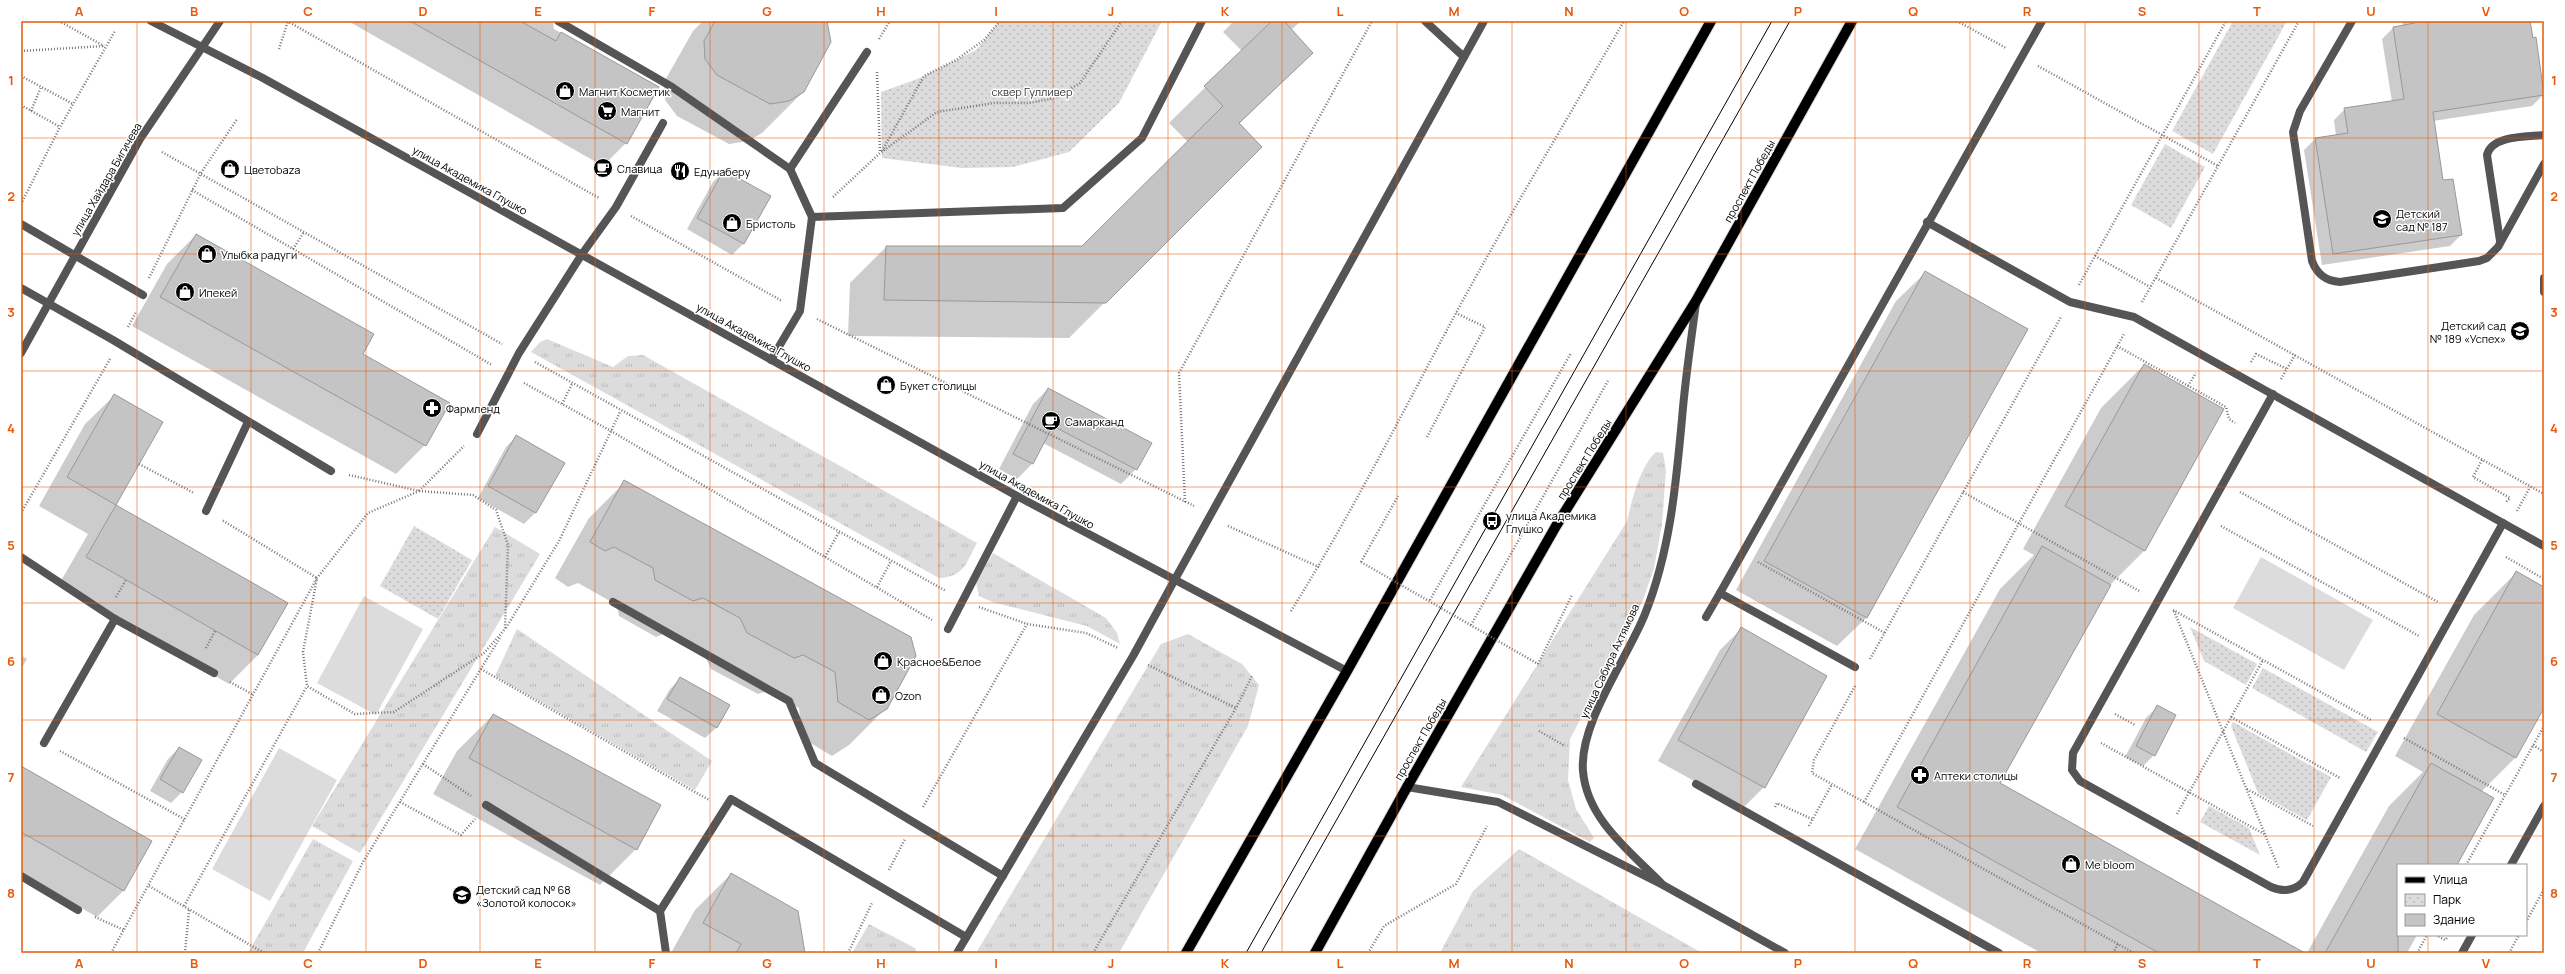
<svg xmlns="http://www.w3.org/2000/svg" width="2565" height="974" font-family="Manrope,sans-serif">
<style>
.grass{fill:url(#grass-tufts)}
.park{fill:url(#park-dots)}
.garden{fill:#dcdcdc}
.shadow{fill:#0003}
.building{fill:#c4c4c4;stroke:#999}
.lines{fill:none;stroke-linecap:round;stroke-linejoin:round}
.primary-casing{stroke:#dbdbdb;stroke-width:12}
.path{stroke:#777;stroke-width:2.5;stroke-dasharray:1 2;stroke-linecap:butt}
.service{stroke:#555;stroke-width:8}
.minor{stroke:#555;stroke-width:8}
.primary{stroke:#000;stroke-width:10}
.tram{stroke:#000;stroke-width:1}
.path-bridge{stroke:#777;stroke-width:2.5;stroke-dasharray:1 2;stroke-linecap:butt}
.grid{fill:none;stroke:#e8590c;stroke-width:1;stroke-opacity:0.55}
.labels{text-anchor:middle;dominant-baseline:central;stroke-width:3;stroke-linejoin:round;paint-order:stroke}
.poi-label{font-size:11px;fill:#000;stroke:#fff;text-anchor:start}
.park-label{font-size:11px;fill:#333;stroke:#fff}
.street-label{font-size:11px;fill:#000;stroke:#fff}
.neatline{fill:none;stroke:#e8590c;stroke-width:1.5}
.grid-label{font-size:13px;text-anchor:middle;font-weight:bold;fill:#e8590c}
</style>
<defs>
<pattern id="grass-tufts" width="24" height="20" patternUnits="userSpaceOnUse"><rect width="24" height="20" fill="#dcdcdc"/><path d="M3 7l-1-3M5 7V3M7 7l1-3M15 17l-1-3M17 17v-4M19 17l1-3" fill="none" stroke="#bbb"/></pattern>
<pattern id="park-dots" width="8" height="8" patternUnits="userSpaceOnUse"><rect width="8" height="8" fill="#dcdcdc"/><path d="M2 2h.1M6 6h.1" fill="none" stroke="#bbb" stroke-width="1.8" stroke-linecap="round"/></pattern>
</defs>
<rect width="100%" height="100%" fill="#fff"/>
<g class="grass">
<path d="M547 339 613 367 628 356 643 355 977 543C966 563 964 577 939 578L531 352 540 342Z"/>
<path d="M1656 452 1663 453 1666 470 1662 524 1654 568 1643 600 1570 739 1568 780 1576 809 1594 838 1590 842 1502 795 1461 787 1627 521C1633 498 1639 468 1656 452Z"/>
<polygon points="495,527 540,554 360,853 312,826"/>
<polygon points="993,553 1106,618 1117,633 1120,644 1087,626 992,602 979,596 976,582"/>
<polygon points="517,629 712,761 695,790 495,676"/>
<polygon points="1188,634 1242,664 1259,685 1248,726 1119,953 976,953 1161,644"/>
<polygon points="313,839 353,861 303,953 248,953"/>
<polygon points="1519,849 1702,953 1440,953 1473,891"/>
<polygon points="869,924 915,948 917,953 852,953"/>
</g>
<g class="park">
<polygon points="1000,21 1162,21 1119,103 1069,152 1013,167 962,168 882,158 881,92 920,78 976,50"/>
<polygon points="2233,21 2287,21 2213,154 2172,131"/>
<polygon points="2165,144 2205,167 2171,228 2131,205"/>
<polygon points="414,526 472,560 438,619 380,586"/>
<polygon points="2190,627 2257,664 2246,685 2204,661"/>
<polygon points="2263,668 2378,732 2366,752 2252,688"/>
<polygon points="2233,722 2331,777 2307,820 2258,793 2231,726"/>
<polygon points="2209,806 2249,828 2260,855 2200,822"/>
</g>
<g class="garden">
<polygon points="2261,557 2373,620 2344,670 2233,608"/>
<polygon points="364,596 423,629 376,715 317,683"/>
<polygon points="279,748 337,780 270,901 212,869"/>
</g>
<g class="shadow">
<polygon points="348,21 556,21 553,23 554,29 657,88 626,143 603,166"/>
<polygon points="703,21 825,21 803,92 762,133 748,141 729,144 677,116 665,100 664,82 693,31"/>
<polygon points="1234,21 1301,21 1291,30 1312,53 1239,124 1260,147 1069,338 848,336 850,283 886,247 1083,247 1188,142 1169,123 1242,51 1223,32"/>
<polygon points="2402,21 2530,21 2543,95 2532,106 2433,121 2442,182 2461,235 2450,246 2322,265 2304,150 2315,139 2336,136 2334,120 2345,109 2392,102 2382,39 2393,28 2403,26"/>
<polygon points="724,171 770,197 743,244 732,255 687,229 713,182"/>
<polygon points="196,235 361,355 425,445 396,474 132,326 167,264"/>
<polygon points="1925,273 1866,618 1837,646 1736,590 1896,301"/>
<polygon points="2144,365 2223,410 2144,551 2109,586 1999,784 2303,953 2041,953 1855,849 2000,589 2034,555 2023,549 2101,408"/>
<polygon points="1048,389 1136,469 1121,484 1043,443 1032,464 1017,479 999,469 1033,404"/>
<polygon points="114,396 162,422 115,505 287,603 258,655 229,684 58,586 88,534 39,506 85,424"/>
<polygon points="517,436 536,512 524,524 478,498 506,447"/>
<polygon points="625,482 886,708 849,745 832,756 802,738 799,708 767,691 758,694 711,669 704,654 666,633 656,637 619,616 617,605 578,583 568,587 555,578 589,518"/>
<polygon points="2516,573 2544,588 2544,706 2515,758 2481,792 2456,865 2398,865 2398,935 2417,935 2407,953 2307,953 2389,806 2423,772 2395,756 2474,615"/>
<polygon points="1741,629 1764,787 1743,808 1658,761 1720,650"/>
<polygon points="21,655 27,659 21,669"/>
<polygon points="681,678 717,727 705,738 657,711 670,689"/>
<polygon points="2157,707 2154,755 2143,766 2125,757 2146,718"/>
<polygon points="493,715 636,849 600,885 433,794 457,751"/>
<polygon points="179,748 182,792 171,803 150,791 168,759"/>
<polygon points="21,767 151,842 123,891 97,917 21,873"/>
<polygon points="731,874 802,953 671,953 695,910"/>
</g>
<g class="building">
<polygon points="410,21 520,21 556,41 561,32 659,87 627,144"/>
<polygon points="715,21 827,21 831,42 804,92 789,101 770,104 717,75 705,59 704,41"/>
<polygon points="1272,21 1284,21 1313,53 1239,123 1262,147 1106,303 884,300 886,246 1082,246 1223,106 1204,86"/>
<polygon points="2414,21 2530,21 2533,38 2536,37 2544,95 2433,112 2443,180 2453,179 2462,235 2333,254 2315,138 2348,133 2344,108 2404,99 2393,27 2415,23"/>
<polygon points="724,170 771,196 744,244 697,218"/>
<polygon points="196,234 374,334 363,354 450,403 426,446 160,297"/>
<polygon points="1925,271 2028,329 1867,618 1764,561"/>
<polygon points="2144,364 2224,409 2145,551 2065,506"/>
<polygon points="1048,388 1152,443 1137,470 1053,426 1033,464 1013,454"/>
<polygon points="114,394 163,422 116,505 67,477"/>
<polygon points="516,435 565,463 536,513 488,486"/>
<polygon points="624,480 911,637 916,656 887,709 869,720 838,702 835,672 803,655 794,658 747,633 740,618 703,598 693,601 655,580 653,568 614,547 605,551 590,542"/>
<polygon points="116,505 288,603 258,655 86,557"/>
<polygon points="2042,546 2111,585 2000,783 2305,953 2159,953 1897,807"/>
<polygon points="2516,571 2544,587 2544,708 2516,758 2437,714"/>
<polygon points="1741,627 1827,676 1765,788 1678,740"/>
<polygon points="680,677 730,705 717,728 667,699"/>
<polygon points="2157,705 2176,715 2155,756 2136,746"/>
<polygon points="493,714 661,805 637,850 469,758"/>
<polygon points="179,747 202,760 183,793 160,779"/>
<polygon points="2431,763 2494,798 2457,865 2398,865 2398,953 2325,953"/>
<polygon points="21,766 152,841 124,891 21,832"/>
<polygon points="731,873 798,911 805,953 736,953 741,944 703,923"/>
</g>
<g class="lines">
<g class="primary-casing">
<g id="primary">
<polyline points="1186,953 1347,671 1711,21"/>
<polyline points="1315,953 1407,787 1556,526 1696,301 1852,21"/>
</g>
</g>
<g class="path">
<polyline points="59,21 104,46"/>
<polyline points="287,21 599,198"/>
<polyline points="1957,21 2006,48"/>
<polyline points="879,39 890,21"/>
<polyline points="279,49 288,21"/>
<polyline points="21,51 104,46"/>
<polyline points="2038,66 2218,166"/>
<polyline points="877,72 880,153"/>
<polyline points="21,76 73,104"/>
<polyline points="21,105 60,127"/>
<polyline points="31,111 41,87"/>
<polyline points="882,151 924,76 956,60 984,40 1000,21"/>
<polyline points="162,152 502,344"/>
<polyline points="192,190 492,365"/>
<polyline points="833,197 880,153 937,112 994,103 1029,103 1055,98 1080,83 1122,21"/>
<polyline points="21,204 60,127 115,31"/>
<polyline points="631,216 782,301"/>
<polyline points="293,249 304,232"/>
<polyline points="2095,256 2226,21"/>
<polyline points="149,278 201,173 237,119"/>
<polyline points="2156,278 2544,494"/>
<polyline points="2079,285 2095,256 2150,287"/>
<polyline points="2142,302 2299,21"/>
<polyline points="817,319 1194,506"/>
<polyline points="128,327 136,312"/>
<polyline points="2117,346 2226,407 2229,419 2235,423"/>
<polyline points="535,362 946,591"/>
<polyline points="2251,362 2256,354 2287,369"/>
<polyline points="2281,379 2295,355"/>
<polyline points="524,383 611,431 932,620"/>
<polyline points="2188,386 2196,373"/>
<polyline points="562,404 572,384"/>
<polyline points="1427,437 1485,327 1456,313"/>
<polyline points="2482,460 2473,477 2510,498 2506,502"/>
<polyline points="139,464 194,493"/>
<polyline points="349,475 419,491 464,446"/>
<polygon points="419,491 473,495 496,510 508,545 505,629 484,653 394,712 355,714 307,686 303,652 317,578 368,513"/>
<polyline points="1963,492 2141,592"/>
<polyline points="2240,492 2438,602"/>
<polyline points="1185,502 1179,373 1372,21"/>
<polyline points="2517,511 2530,487"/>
<polyline points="21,513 110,359"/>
<polyline points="1228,526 1319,567"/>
<polyline points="2221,526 2419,636"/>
<polyline points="825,557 839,532"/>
<polyline points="2506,557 2544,579"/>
<polyline points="1361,562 1398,496"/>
<polyline points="1758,562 1885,633"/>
<polyline points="877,587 891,561"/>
<polyline points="116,597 126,580"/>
<polyline points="1430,600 1571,353"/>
<polyline points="979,607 1027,624 1086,633 1118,648"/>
<polyline points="2173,610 2371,720"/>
<path d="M1291 611C1351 515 1402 413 1456 313 1509 215 1568 118 1624 21"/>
<polyline points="2174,611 2279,869"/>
<polyline points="1471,625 1609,379"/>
<polyline points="506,628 559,541 620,412"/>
<polyline points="206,648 215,631"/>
<polyline points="1870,659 2061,317"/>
<polyline points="1538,664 1572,595"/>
<polyline points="1148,665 1236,708"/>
<polyline points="481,669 709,800"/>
<polyline points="230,682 252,694"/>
<polyline points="1855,686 1814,760 1812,773 2134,953"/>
<polyline points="2115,714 2135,725"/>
<polyline points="2231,717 2340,778"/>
<polyline points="1539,731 1565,746"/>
<polyline points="2404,738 2505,795"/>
<polyline points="2101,743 2264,834"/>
<polyline points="2533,745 2544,752"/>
<polyline points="60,751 186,820"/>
<polyline points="423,764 471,796"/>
<polyline points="2544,765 2544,772"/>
<polyline points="2247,789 2313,826"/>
<polyline points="400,802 461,835 475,819"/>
<polyline points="1864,802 2124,334"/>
<polyline points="923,807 1027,624"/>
<polyline points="1775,807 1777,803 1812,819"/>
<polyline points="2177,814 2263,660"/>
<polyline points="1809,826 1832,784"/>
<polyline points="2466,865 2544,726"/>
<polyline points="889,870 905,839"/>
<polyline points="149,886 264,953"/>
<polyline points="184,906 307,686"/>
<polyline points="95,917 124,930"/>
<polyline points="2526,922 2544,889"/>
<polyline points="2436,935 2445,940 2448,937"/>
<polyline points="111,953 317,578 222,520"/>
<polyline points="185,953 189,910"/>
<polyline points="318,953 363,862 501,636"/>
<polyline points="848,953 872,903"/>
<polyline points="1093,953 1236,708 1252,676"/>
<polyline points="1368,953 1384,926 1456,884 1487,826"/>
<polyline points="2113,953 2118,944"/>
<polyline points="2417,953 2427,935"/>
<polyline points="2509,953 2519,935"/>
</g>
<g class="service">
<polyline points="558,21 672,87 790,169 812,217 800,311 771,360"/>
<polyline points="1425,21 1464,57"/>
<path d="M2352 21 2300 111 2293 132 2312 261C2317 274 2325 281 2340 282L2479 261 2487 258 2498 247 2544 164"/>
<polyline points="790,169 867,52"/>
<polyline points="812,217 1063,208 1142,138 1202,21"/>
<polyline points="1927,222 2070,302 2134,317 2544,546"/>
<polyline points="21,224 143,295"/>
<path d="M2500 241 2487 155C2492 135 2527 137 2544 135"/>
<polyline points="2544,278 2544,292"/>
<polyline points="21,288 113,340 331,471"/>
<path d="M2273 394 2073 753 2072 770 2080 781 2271 887C2283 892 2294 891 2303 882L2503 523"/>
<polyline points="477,434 519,353 582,254 616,207 663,123"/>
<polyline points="206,511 248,422"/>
<polyline points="21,557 115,619 214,673"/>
<polyline points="1174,581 1484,21"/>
<polyline points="613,602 789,701 815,763 1003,876"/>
<polyline points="1706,617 1720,593"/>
<polyline points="948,629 1017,496"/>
<polyline points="1855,667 1720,593 2042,21"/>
<polyline points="44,743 115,619"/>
<polyline points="1696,784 1999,953"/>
<polyline points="486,805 660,911"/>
<polyline points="2511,865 2544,806"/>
<polyline points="21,876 78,910"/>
<polyline points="666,953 660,911 731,799 966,937"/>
<polyline points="2462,953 2472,935"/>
</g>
<g class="minor">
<polyline points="151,21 261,77 1017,496 1347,671"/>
<polyline points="21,353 140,139 220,21"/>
<polyline points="1407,787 1498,802 1663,885 1785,953"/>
<path d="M1663 885C1631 852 1587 820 1583 771 1579 723 1627 659 1645 614 1670 552 1676 484 1682 419 1685 380 1691 341 1696 303"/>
<polyline points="957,953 1133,656 1174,581"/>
</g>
<use href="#primary" class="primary"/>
<g class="tram">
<polyline points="1246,953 1772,21"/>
<polyline points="1261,953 1790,21"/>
</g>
<polyline class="path-bridge" points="1361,562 1538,664"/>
</g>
<path class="grid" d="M137 21V953M251 21V953M366 21V953M480 21V953M595 21V953M710 21V953M824 21V953M939 21V953M1053 21V953M1168 21V953M1282 21V953M1397 21V953M1512 21V953M1626 21V953M1741 21V953M1855 21V953M1970 21V953M2085 21V953M2199 21V953M2314 21V953M2428 21V865M21 138H2544M21 254H2544M21 371H2544M21 487H2544M21 603H2544M21 720H2544M21 836H2544M2428 935V953"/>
<defs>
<g id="shop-disc" transform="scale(1)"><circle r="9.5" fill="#000" stroke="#fff"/><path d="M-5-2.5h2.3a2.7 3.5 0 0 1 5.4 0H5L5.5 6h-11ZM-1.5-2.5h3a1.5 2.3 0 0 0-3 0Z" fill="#fff"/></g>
<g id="supermarket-disc" transform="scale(1)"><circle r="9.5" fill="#000" stroke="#fff"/><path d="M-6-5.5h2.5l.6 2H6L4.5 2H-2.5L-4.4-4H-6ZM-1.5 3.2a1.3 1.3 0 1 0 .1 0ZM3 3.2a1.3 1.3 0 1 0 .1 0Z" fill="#fff"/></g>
<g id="cafe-disc" transform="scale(1)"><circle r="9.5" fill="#000" stroke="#fff"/><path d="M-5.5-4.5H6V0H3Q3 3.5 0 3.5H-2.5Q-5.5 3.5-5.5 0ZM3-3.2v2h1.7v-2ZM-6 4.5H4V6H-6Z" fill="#fff"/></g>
<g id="restaurant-disc" transform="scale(1)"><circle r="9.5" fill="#000" stroke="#fff"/><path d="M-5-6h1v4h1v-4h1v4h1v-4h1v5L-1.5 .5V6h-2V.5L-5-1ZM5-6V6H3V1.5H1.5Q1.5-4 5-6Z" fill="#fff"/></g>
<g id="school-disc" transform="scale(1)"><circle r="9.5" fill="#000" stroke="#fff"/><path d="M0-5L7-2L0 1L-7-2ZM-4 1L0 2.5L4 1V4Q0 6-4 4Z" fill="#fff"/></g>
<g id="pharmacy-disc" transform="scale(1)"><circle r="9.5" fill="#000" stroke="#fff"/><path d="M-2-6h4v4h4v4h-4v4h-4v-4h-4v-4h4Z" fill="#fff"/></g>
<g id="bus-disc" transform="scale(1)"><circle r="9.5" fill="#000" stroke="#fff"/><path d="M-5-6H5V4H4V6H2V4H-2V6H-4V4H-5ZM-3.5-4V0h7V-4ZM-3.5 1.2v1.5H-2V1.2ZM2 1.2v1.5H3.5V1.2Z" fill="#fff"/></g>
</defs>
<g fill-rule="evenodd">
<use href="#shop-disc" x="565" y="91"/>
<use href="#supermarket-disc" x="607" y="111"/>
<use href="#cafe-disc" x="603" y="168"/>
<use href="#shop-disc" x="230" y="169"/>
<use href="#restaurant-disc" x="680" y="171"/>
<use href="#school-disc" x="2382" y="219"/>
<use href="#shop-disc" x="732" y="223"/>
<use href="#shop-disc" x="207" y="254"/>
<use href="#shop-disc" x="185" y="292"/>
<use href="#school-disc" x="2520" y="331"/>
<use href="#shop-disc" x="886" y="385"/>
<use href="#pharmacy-disc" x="432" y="408"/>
<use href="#cafe-disc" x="1051" y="421"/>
<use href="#bus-disc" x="1492" y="521"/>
<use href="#shop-disc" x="883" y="661"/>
<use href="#shop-disc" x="881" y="695"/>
<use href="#pharmacy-disc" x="1920" y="775"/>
<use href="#shop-disc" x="2071" y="864"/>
<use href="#school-disc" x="462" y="895"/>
</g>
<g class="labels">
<g class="poi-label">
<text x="579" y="91">Магнит Косметик</text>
<text x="621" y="111">Магнит</text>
<text x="617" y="168">Славица</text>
<text x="244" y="169">Цветоbaza</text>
<text x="694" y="171">Едунаберу</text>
<text x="2396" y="213">Детский<tspan x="2396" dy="13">сад № 187</tspan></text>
<text x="746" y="223">Бристоль</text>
<text x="221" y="254">Улыбка радуги</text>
<text x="199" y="292">Ипекей</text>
<text x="2506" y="325" text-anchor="end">Детский сад<tspan x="2506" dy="13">№ 189 «Успех»</tspan></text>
<text x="900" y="385">Букет столицы</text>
<text x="446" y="408">Фармленд</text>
<text x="1065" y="421">Самарканд</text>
<text x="1506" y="515">улица Академика<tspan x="1506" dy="13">Глушко</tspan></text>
<text x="897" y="661">Красное&amp;Белое</text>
<text x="895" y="695">Ozon</text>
<text x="1934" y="775">Аптеки столицы</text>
<text x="2085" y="864">Me bloom</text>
<text x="476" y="889">Детский сад № 68<tspan x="476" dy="13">«Золотой колосок»</tspan></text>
</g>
<g class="park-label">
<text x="1032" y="91">сквер Гулливер</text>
</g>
<g class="street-label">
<text transform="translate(106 179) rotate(-60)">улица Хайдара Бигичева</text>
<text transform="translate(470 180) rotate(29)">улица Академика Глушко</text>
<text transform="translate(1749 181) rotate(-61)">проспект Победы</text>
<text transform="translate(754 337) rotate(29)">улица Академика Глушко</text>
<text transform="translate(1584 459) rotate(-58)">проспект Победы</text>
<text transform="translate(1037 494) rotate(29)">улица Академика Глушко</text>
<text transform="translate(1609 661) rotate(-65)">улица Сабира Ахтямова</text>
<text transform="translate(1420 739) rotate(-60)">проспект Победы</text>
</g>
</g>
<rect width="2565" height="974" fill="none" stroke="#ffffff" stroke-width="44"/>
<rect x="2397" y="864" width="130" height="72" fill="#ffffff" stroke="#999999"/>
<rect x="2405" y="877" width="20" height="6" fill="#000000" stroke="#999999"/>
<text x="2433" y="884" font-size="12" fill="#000000">Улица</text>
<rect x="2405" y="894" width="20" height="12" fill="url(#park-dots)" stroke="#999999"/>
<text x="2433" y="904" font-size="12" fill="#000000">Парк</text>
<rect x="2405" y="914" width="20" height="12" fill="#c4c4c4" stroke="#999999"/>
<text x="2433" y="924" font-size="12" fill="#000000">Здание</text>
<rect x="22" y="22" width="2521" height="930" class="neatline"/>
<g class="grid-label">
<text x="79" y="16">A</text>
<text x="194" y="16">B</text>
<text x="308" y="16">C</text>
<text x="423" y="16">D</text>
<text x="538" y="16">E</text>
<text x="652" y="16">F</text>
<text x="767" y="16">G</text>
<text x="881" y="16">H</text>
<text x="996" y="16">I</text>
<text x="1111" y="16">J</text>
<text x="1225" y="16">K</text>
<text x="1340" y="16">L</text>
<text x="1454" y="16">M</text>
<text x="1569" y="16">N</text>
<text x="1684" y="16">O</text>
<text x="1798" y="16">P</text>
<text x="1913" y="16">Q</text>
<text x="2027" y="16">R</text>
<text x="2142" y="16">S</text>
<text x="2257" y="16">T</text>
<text x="2371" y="16">U</text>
<text x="2486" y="16">V</text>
<text x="11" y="85">1</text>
<text x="2554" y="85">1</text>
<text x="11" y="201">2</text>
<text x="2554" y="201">2</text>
<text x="11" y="317">3</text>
<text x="2554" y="317">3</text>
<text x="11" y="433">4</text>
<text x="2554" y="433">4</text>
<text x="11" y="550">5</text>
<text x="2554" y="550">5</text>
<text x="11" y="666">6</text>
<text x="2554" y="666">6</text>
<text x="11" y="782">7</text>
<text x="2554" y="782">7</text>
<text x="11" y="898">8</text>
<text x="2554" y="898">8</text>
<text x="79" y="968">A</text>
<text x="194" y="968">B</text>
<text x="308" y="968">C</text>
<text x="423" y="968">D</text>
<text x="538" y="968">E</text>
<text x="652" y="968">F</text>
<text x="767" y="968">G</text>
<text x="881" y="968">H</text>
<text x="996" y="968">I</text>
<text x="1111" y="968">J</text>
<text x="1225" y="968">K</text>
<text x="1340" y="968">L</text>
<text x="1454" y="968">M</text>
<text x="1569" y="968">N</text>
<text x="1684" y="968">O</text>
<text x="1798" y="968">P</text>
<text x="1913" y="968">Q</text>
<text x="2027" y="968">R</text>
<text x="2142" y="968">S</text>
<text x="2257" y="968">T</text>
<text x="2371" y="968">U</text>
<text x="2486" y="968">V</text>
</g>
</svg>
